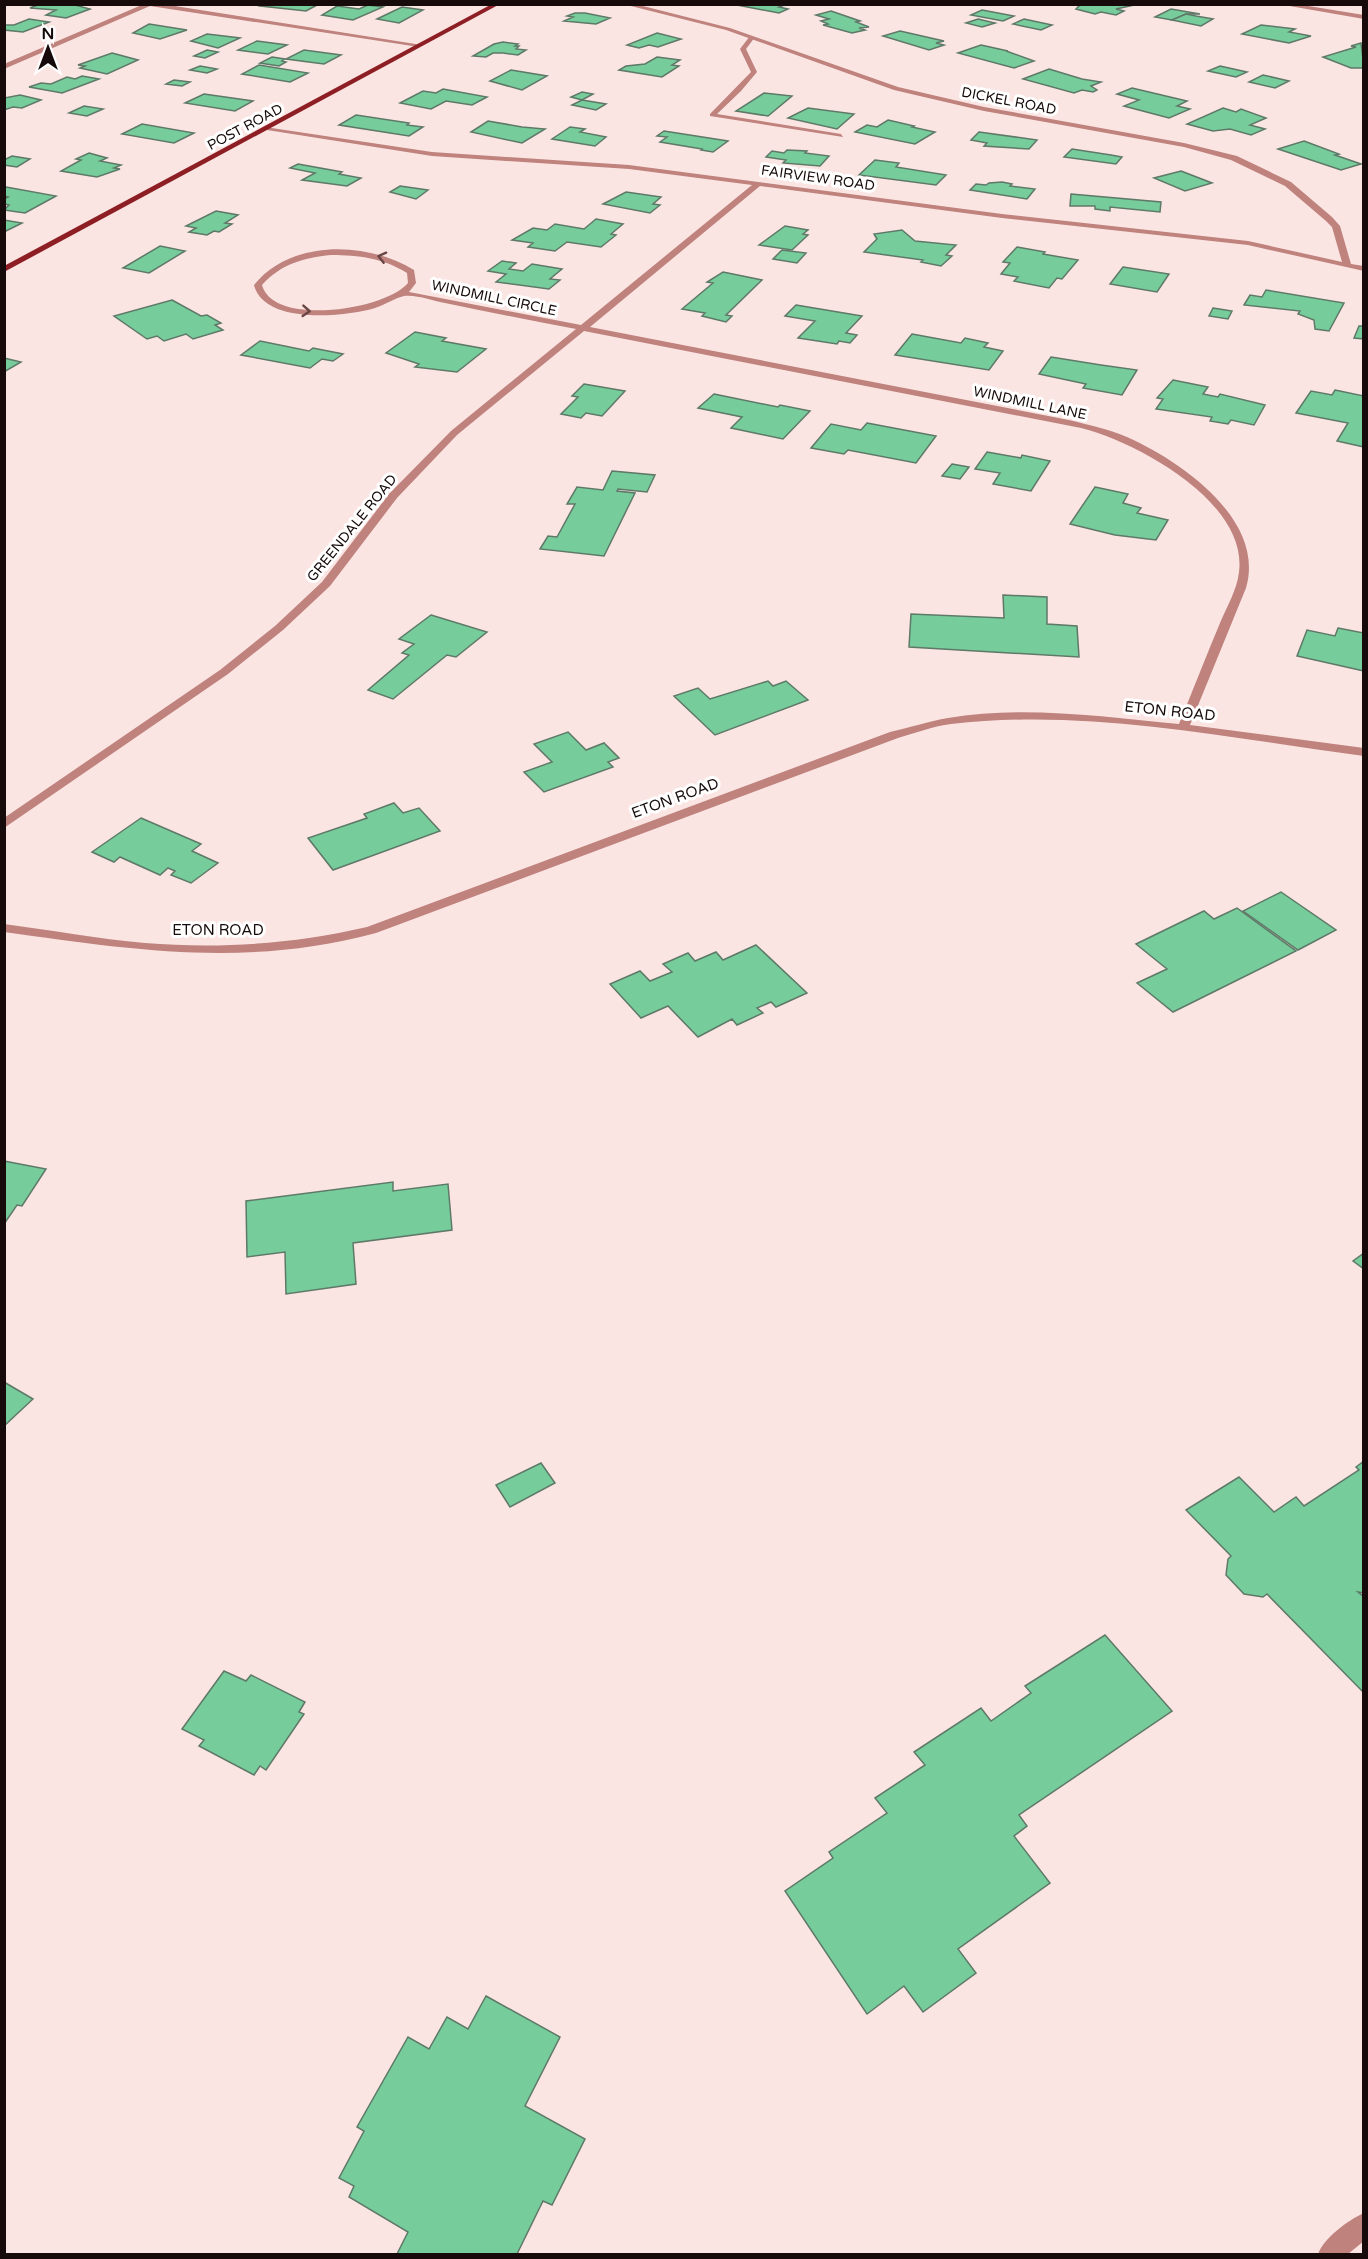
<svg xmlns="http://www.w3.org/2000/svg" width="1368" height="2259" font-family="'Varela Round',sans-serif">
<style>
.building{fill:#76cc9a;stroke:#5e7968;stroke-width:1.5}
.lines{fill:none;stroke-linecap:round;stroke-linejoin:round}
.lane{fill:#bf827d;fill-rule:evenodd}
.street{fill:#bf827d;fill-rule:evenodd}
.primary{fill:#8d1f24;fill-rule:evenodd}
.oneway{stroke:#6a4644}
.labels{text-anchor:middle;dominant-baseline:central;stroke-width:6;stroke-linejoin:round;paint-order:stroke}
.far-street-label{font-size:14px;fill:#160b0a;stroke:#fff}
.street-label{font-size:15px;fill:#160b0a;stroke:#fff}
</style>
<rect width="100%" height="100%" fill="#fbe5e3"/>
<g class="building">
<polygon points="40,4 75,5 90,9 66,18 46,15 56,10 30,8"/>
<polygon points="264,4 319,4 306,11 260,6"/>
<polygon points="787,4 779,7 788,9 779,13 737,5"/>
<polygon points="1081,4 1139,4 1116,9 1124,11 1116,15 1101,12 1095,14 1076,9"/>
<polygon points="368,5 383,7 353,20 322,15 337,6 359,9"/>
<polygon points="402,7 423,10 399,23 377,19"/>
<polygon points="1171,9 1200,14 1186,14 1172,20 1155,17"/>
<polygon points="982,10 1014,16 1003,21 971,15"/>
<polygon points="831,11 860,21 856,22 869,27 859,28 865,30 852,33 823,25 828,24 821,21 829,19 816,15"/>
<polygon points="575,13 585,13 610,18 596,24 564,21 573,17 567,16"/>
<polygon points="1186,14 1196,16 1213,19 1201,26 1172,20"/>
<polygon points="29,19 49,22 23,32 4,30 4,25 14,25"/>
<polygon points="978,19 995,23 982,27 966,23"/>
<polygon points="1024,19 1052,25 1041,30 1013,24"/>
<polygon points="149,24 187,30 160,39 133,33"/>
<polygon points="1261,25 1295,29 1289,32 1311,36 1289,43 1242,34"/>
<polygon points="900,31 944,41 936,43 944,45 929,50 883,36"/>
<polygon points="657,33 681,39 658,47 649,45 639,48 627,45"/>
<polygon points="207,34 224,36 240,38 218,48 191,41"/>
<polygon points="257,41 287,45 268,54 238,50"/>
<polygon points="503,42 518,44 515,46 519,46 516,49 526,50 518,55 503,53 493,53 486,57 473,56 494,44"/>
<polygon points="1361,43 1364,68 1351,68 1323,57 1356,47 1351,46"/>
<polygon points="981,45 1008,51 1006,51 1034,61 1014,68 958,53"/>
<polygon points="207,50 218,52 205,58 194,56"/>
<polygon points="304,50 341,55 324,64 286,59"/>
<polygon points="112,53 138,60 107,74 80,68 85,66 78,65"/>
<polygon points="272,57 285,59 282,61 286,62 279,66 260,63"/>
<polygon points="657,57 680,60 672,65 679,66 662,77 619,70 626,66 645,64"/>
<polygon points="259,65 308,73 290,82 242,74"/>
<polygon points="200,66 217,69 207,73 190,70"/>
<polygon points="1220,66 1247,72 1236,77 1208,71"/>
<polygon points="1049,69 1082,79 1101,82 1091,86 1097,90 1093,92 1082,90 1074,93 1023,79"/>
<polygon points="511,70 547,76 522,90 490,81"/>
<polygon points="1263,75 1289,81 1275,88 1249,82"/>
<polygon points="82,76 99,79 62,93 29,87 41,83 51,84 67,77 75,79"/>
<polygon points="174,80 190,82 182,86 166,84"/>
<polygon points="1132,88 1187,101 1177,106 1190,109 1169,118 1124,106 1139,100 1117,94"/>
<polygon points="443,89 487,97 472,105 446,101 431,109 400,103 423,91 436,93"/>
<polygon points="582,92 593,94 582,100 571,97"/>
<polygon points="764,93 792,96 768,116 736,111"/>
<polygon points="204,94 253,101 235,111 185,103"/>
<polygon points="20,95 41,100 22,108 13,107 4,110 4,98"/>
<polygon points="582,100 606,104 596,110 572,105"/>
<polygon points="84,106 103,109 87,116 69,113"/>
<polygon points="808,108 854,114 837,129 788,118"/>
<polygon points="1223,108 1236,112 1241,109 1266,118 1250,125 1265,129 1251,135 1230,129 1213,131 1187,124"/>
<polygon points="356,115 409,123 407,125 423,127 409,136 339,125"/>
<polygon points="888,120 914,126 912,127 935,132 915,144 855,132 867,125 877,127"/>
<polygon points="488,121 522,127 545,129 522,143 471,132"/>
<polygon points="142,124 194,133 174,143 122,134"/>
<polygon points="570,127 585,129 580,132 606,137 595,146 552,139"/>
<polygon points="664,131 728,141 713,152 701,150 702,149 660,142 667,137 657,136"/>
<polygon points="979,132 1037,140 1029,149 984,146 987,143 971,140"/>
<polygon points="1304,141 1339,154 1335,155 1361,164 1341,170 1278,149"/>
<polygon points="1072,149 1111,155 1122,157 1116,164 1064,157"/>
<polygon points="787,150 807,151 805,153 829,156 820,166 783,163 786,160 766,157 772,151 784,153"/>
<polygon points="89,153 107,158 100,161 121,165 114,168 120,169 97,177 61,171 81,160 76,159"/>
<polygon points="12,156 30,159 17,167 4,165 4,160"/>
<polygon points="875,160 899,163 896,167 946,175 936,185 859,175"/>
<polygon points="298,164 342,172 339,174 361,178 347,186 302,180 315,173 290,168"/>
<polygon points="1181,171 1212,183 1185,191 1154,178"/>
<polygon points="1002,182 1012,184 1010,186 1035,189 1027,199 970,190 976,184 986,185 989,183"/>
<polygon points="400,186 428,190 416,199 390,192"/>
<polygon points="4,187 6,187 56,196 25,213 4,210 9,205 4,204 4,199 8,197 4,196"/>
<polygon points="626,192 661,197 653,204 660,205 650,213 603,204"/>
<polygon points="1071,194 1161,202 1160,212 1110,207 1110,211 1095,209 1095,206 1070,206"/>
<polygon points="216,211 238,215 225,223 232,224 219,232 214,231 207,235 189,232 196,228 186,226"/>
<polygon points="596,219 623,224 611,234 616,235 601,247 567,242 555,251 528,247 533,243 512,240 533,228 547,230 555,224 584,229"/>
<polygon points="4,220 22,223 4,232"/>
<polygon points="785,226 808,230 803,234 808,235 792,250 759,245"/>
<polygon points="902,230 915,241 956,245 946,255 952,256 941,266 921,262 923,260 864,252 877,239 874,234"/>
<polygon points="160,246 185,251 149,273 123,268"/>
<polygon points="1017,247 1045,252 1043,254 1078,260 1062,279 1057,278 1049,288 1014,281 1018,277 1001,274 1010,263 1003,262"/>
<polygon points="782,250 806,253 797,263 773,259"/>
<polygon points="502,261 516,263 509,269 523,271 532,264 562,269 550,279 560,280 549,289 496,282 506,274 488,271"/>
<polygon points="1123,267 1169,274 1157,292 1110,284"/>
<polygon points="723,272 762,280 726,315 732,316 726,322 702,316 705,313 682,309 713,283 707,282"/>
<polygon points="1266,290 1344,303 1329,331 1315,329 1314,320 1298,314 1300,311 1244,305 1250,295 1262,297"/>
<polygon points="172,300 201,316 207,315 221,323 215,325 223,330 193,339 186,334 164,341 157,336 147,339 114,316"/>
<polygon points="796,305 862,316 846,333 857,335 850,343 839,341 837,344 798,338 815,321 785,316"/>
<polygon points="1213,308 1232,311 1228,319 1209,316"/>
<polygon points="1359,326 1364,326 1364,339 1354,338"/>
<polygon points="415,332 446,338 442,341 486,349 457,372 415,367 419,364 386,353"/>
<polygon points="912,334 961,343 965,338 988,343 984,347 1003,351 989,370 895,355"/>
<polygon points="260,341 309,351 313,348 343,354 333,361 322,359 310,368 241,355"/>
<polygon points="1051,357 1101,365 1137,370 1122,395 1083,388 1086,384 1039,374"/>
<polygon points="4,358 21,362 4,372"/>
<polygon points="1173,380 1208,387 1203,394 1218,397 1220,394 1265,405 1254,425 1231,420 1228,424 1210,421 1212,417 1156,409 1163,399 1157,398"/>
<polygon points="584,384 625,391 602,416 586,413 581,418 561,414 578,397 572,396"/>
<polygon points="1335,390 1364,396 1364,447 1337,441 1348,423 1296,413 1311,391 1332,395"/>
<polygon points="714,394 778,407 780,405 810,411 783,439 731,428 742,417 698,408"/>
<polygon points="867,423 936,436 916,463 848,450 844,454 811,448 831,424 861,430"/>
<polygon points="987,452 1021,458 1022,455 1050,461 1031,491 993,484 1000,473 975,469"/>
<polygon points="952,464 969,467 960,479 942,476"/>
<polygon points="612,471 655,475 647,492 618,489 617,491 635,493 604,556 540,549 548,536 557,537 575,504 567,504 577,487 603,490"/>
<polygon points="1095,487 1128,494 1123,503 1141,508 1137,513 1168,520 1156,540 1115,535 1070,524"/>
<polygon points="1003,595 1047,597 1047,624 1077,626 1079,657 909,647 911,614 1004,618"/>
<polygon points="431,615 487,632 456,657 447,655 393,699 368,690 409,655 402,653 414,644 399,639"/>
<polygon points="1338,628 1364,633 1364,671 1297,656 1307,630 1335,636"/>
<polygon points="768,681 773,686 786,681 808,700 715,735 674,696 698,688 710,699"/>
<polygon points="568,732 586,750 604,743 619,758 608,762 613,767 544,792 524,772 552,762 534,744"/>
<polygon points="394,803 403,813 419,808 440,831 333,870 308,838 367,818 364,814"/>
<polygon points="141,818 201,844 192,851 218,863 191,883 171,875 175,871 168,868 160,875 120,857 114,862 92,852"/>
<polygon points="1281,892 1336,930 1298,950 1243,911"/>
<polygon points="1237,908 1296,951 1173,1012 1137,983 1167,969 1136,944 1204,911 1214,919"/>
<polygon points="756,945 807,993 776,1007 771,1002 757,1008 763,1013 737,1025 732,1019 698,1037 668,1006 641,1018 610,984 640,971 650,981 672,972 663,964 688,953 695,961 716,952 723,960"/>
<polygon points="4,1161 46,1169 22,1206 17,1205 4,1224"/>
<polygon points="393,1182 393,1191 448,1184 452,1230 353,1243 356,1284 286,1294 285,1252 247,1257 246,1201"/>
<polygon points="1364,1253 1364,1269 1353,1261"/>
<polygon points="4,1382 33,1399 4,1426"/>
<polygon points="1364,1461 1364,1593 1358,1592 1364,1597 1364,1693 1267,1594 1263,1597 1244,1594 1226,1575 1228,1559 1231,1556 1186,1510 1239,1477 1274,1512 1296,1497 1304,1506 1359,1470 1356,1467"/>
<polygon points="541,1463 555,1483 510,1507 496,1485"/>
<polygon points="1105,1635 1172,1711 1019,1815 1027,1826 1014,1836 1050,1883 958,1949 976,1973 923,2012 904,1986 867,2014 785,1891 833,1858 829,1852 887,1813 875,1798 925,1765 914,1752 981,1708 991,1721 1031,1693 1025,1686"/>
<polygon points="224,1671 246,1681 251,1675 305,1702 299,1712 304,1714 266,1770 260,1766 254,1775 199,1746 204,1740 182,1729"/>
<polygon points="486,1996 560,2037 525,2106 585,2139 552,2205 543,2201 517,2254 397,2254 408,2232 349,2197 354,2186 339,2178 364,2131 357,2127 408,2037 429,2049 447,2017 468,2029"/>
</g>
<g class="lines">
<polygon class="lane" points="750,36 755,37 746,49 757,72 741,91 717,114 841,134 843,137 710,116 710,114 751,72 740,49"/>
<g class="street">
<polygon points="144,4 162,4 422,45 419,47 150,6 4,69 4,64"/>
<path d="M623 4H635L730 28 898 87 984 107 1184 143 1237 156 1291 182 1332 217 1340 226 1351 264 1364 266V271L1248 245 1002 218 760 186 590 327 1069 420C1089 425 1109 429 1127 437 1181 461 1266 520 1246 588L1190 725 1364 748V756C1228 738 1088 708 951 724 934 726 915 733 898 738L376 933C245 968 135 950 4 932V924C51 930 98 939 145 943 220 949 294 944 367 927L890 732C909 728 929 721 948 718 1021 705 1106 717 1179 724 1193 690 1206 656 1220 623 1227 606 1237 590 1239 572 1248 502 1137 442 1081 428L584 331 457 435 397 498 330 586 283 630 228 674 4 828V818L220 670 275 626 322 582 389 494 451 431 576 329C532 321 489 312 445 303 434 301 415 294 404 296 395 298 384 305 375 308 345 317 264 325 254 285 291 239 367 241 414 270L416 283 409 292 581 325 752 185 629 169 432 156 267 130 265 127 432 152 629 165 1002 214 1248 241 1342 262 1332 227 1326 221 1285 186 1231 160 1184 147 984 111 894 90 726 30ZM331 255C359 255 383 258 407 273L408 283C386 310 273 327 262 285 281 264 303 258 331 255Z"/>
<polygon points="1278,4 1296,4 1364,15 1364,19"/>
<path d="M1364 2213V2241L1348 2254H1318C1323 2239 1348 2220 1364 2213Z"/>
</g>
<polygon class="primary" points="492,4 500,4 4,272 4,266"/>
</g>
<defs><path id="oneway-chevron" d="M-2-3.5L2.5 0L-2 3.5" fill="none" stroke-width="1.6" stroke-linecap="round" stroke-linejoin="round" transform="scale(1.5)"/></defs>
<g class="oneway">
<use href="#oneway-chevron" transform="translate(382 257) rotate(-166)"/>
<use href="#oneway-chevron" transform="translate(306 311) rotate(4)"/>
</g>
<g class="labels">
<g class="far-street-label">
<text transform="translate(1009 101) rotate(11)">DICKEL ROAD</text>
<text transform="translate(245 127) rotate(-28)">POST ROAD</text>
<text transform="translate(818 178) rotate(8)">FAIRVIEW ROAD</text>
<text transform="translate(494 298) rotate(12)">WINDMILL CIRCLE</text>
<text transform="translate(1030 403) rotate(12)">WINDMILL LANE</text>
<text transform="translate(352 528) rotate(-51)">GREENDALE ROAD</text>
</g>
<g class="street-label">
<text transform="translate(1170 711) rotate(6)">ETON ROAD</text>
<text transform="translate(675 798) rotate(-20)">ETON ROAD</text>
<text x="218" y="930">ETON ROAD</text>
</g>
</g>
<rect width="1368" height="2259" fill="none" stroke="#160b0a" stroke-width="12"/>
<g transform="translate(48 48)" stroke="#ffffff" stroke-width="4.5" paint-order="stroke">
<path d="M0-4.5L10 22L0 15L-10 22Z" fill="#160b0a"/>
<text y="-9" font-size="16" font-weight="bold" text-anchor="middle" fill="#160b0a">N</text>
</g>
</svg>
